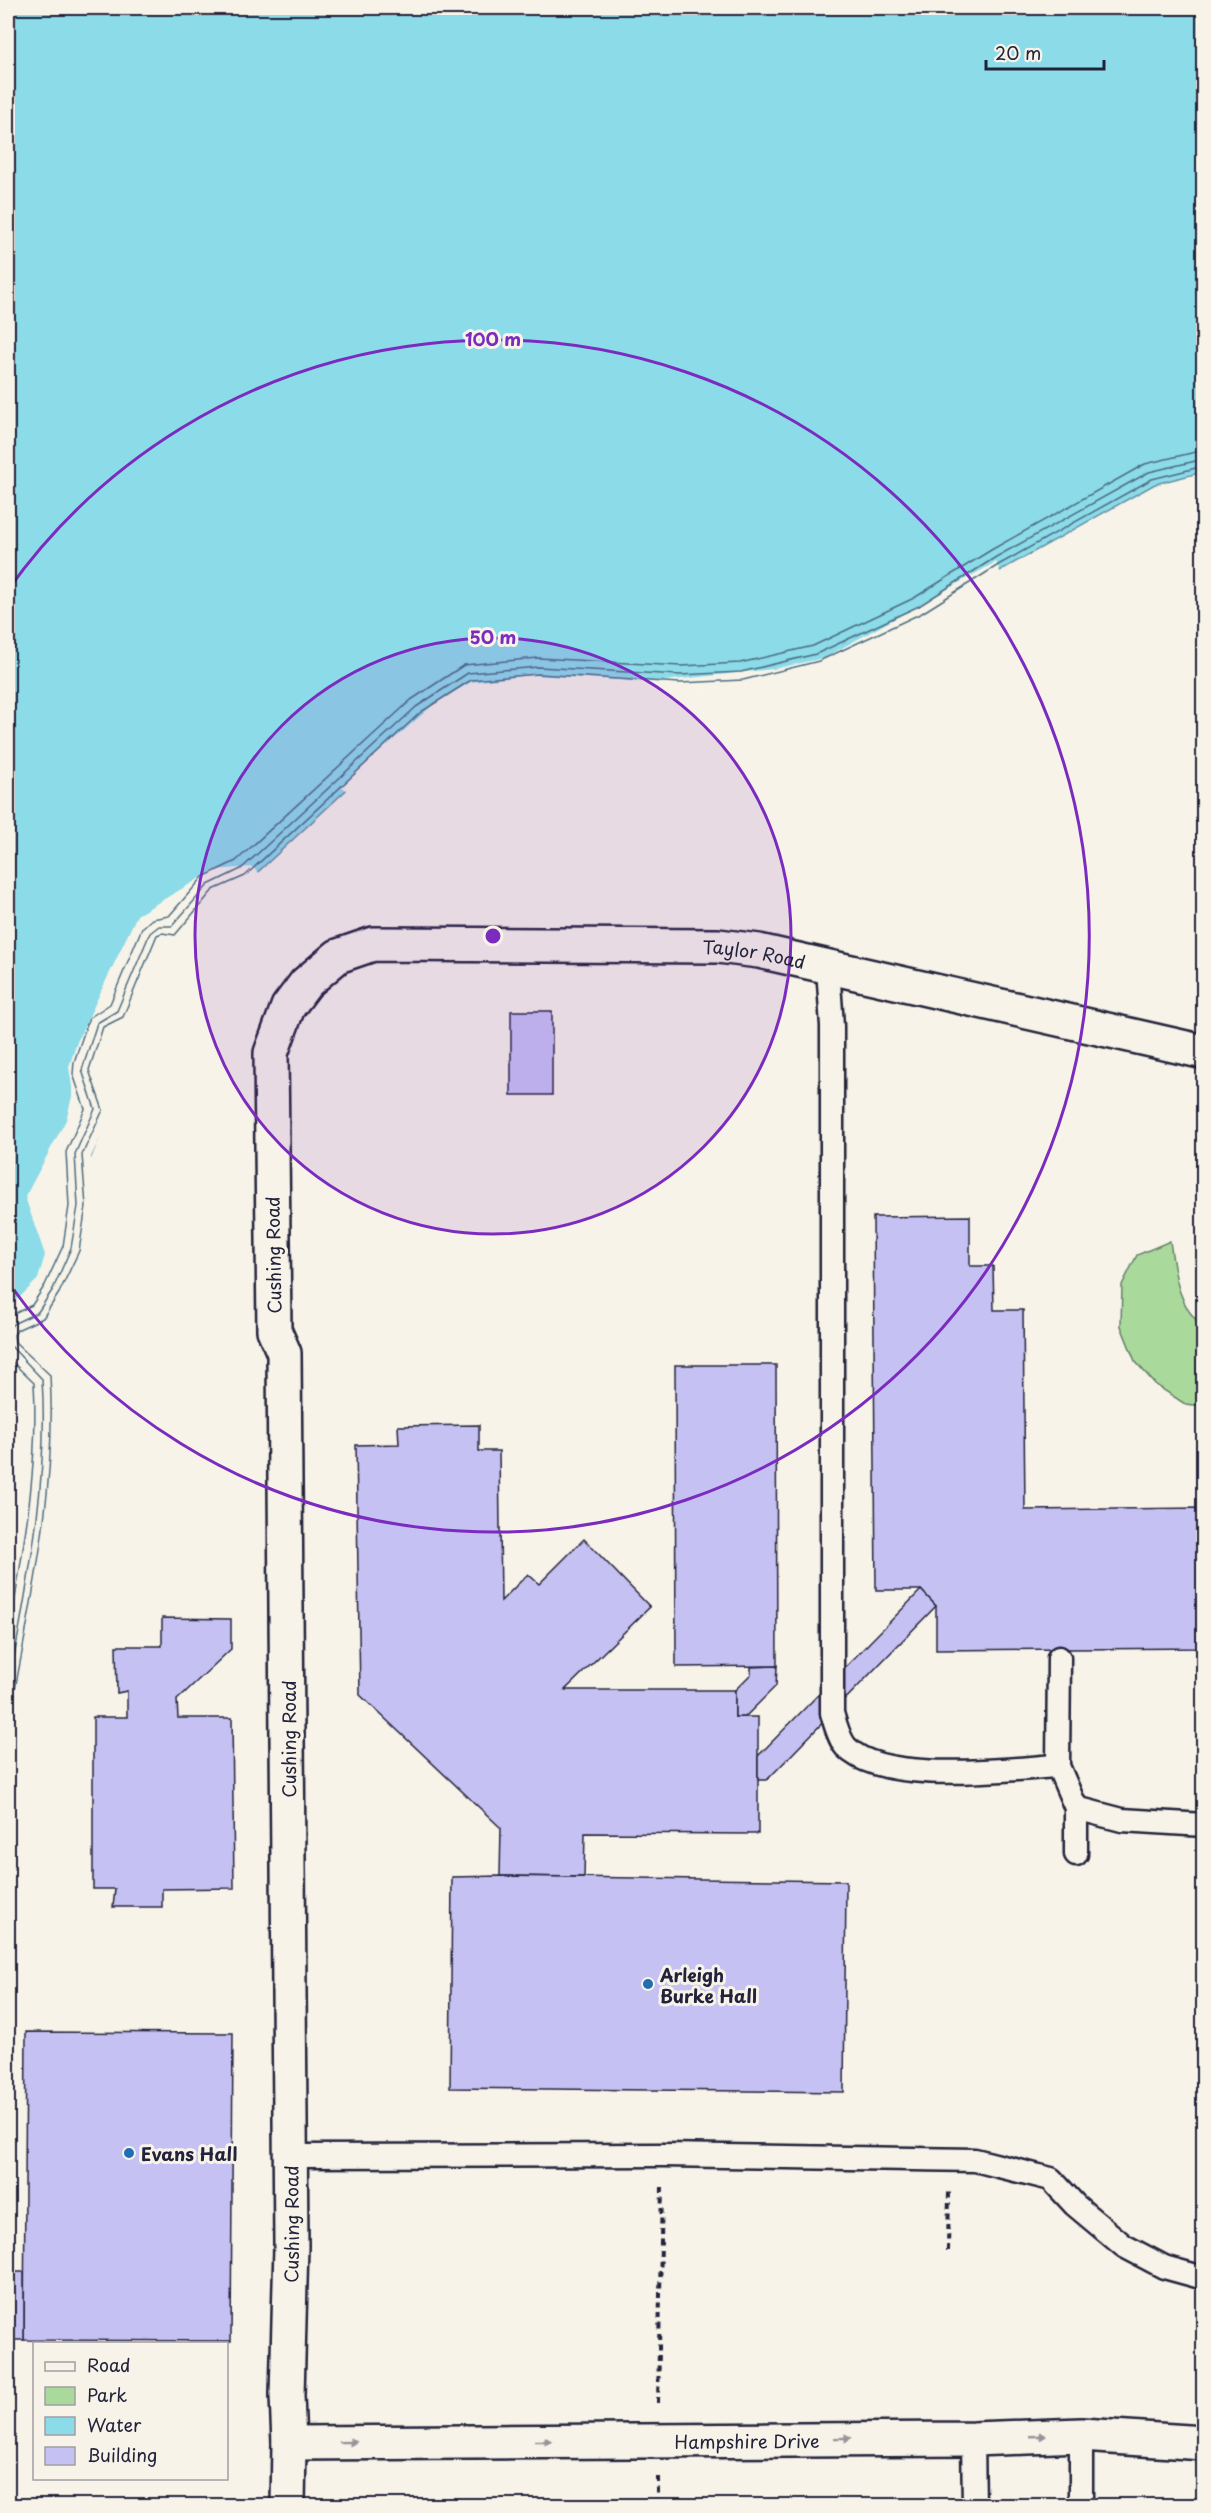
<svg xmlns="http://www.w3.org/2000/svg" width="1211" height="2513" font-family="'Playpen Sans',sans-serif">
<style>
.green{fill:#a9da9b;stroke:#667e6b;stroke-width:1.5}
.water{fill:#8cdbe9;stroke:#6291a3;stroke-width:1.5}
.pier{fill:#f7f3e8}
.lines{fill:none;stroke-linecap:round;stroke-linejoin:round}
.shore{stroke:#4c6c81;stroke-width:1.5}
.building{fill:#c6c1f3;stroke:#22223b;stroke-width:1.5}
.service-casing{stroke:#22223b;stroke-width:27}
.minor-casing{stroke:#22223b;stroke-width:38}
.path{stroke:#22223b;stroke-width:4;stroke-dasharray:6 4.5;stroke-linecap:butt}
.service{stroke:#f7f3e8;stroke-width:22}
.minor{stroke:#f7f3e8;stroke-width:33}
.oneway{fill:#97959a}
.ring{fill:none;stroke:#7b2cbf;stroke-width:3}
.poi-dot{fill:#1f6fb2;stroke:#f7f3e8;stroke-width:2}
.labels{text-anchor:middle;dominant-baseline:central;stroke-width:6;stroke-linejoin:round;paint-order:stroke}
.street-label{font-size:18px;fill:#22223b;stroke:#f7f3e8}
.poi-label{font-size:18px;font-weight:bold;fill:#22223b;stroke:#f7f3e8;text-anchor:start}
.centre{fill:#7b2cbf;stroke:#f7f3e8;stroke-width:3}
.ring-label{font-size:18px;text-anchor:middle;font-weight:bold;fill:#7b2cbf;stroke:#f7f3e8;stroke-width:6;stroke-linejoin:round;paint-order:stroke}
</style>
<rect width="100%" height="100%" fill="#f7f3e8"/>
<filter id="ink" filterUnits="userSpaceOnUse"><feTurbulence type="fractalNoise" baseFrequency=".0167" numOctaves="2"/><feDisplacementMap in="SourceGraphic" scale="12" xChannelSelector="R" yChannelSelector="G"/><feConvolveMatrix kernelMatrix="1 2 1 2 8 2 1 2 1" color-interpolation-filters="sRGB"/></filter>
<g filter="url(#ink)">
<path class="green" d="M1170 1241C1175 1274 1177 1305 1203 1327V1406L1185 1404 1156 1385 1135 1361 1121 1326 1122 1285 1137 1255Z"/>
<polygon class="water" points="8,8 1203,8 1203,472 1155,484 1003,569 925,618 821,667 744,686 538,680 474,686 425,717 248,881 217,895 162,939 108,1030 95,1069 110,1110 19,1336 8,1736"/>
<g class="pier">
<polygon points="996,562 1001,574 927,621 822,670 744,689 680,692 538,683 475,689 427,719 349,792 341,786 434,704 471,682 533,675 654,682 773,669 824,658"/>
<polygon points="252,867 260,874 250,883 219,897 178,945 163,942 129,1025 111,1032 98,1069 113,1110 91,1157 95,1207 87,1253 67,1297 49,1325 23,1337 59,1370 62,1445 46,1566 32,1647 22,1703 8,1739 8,1491 11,1412 8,1398 8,1298 18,1299 38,1279 45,1255 25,1197 66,1120 73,1093 69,1067 77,1042 137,915 214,870"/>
</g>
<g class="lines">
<g class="shore">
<polyline points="8,1317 32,1305 45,1285 63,1246 69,1206 66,1152 85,1109 73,1074 74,1062 89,1018 110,1004 142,928 152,919 169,916 203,877 236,861 411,700 464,665 538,658 681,666 740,663 813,646 914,598 991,550 1145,464 1204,450"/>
<polyline points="8,1330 13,1324 38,1312 53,1289 71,1248 78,1206 75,1154 95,1109 82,1070 97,1023 117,1011 150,933 159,926 172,926 208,885 241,869 416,707 468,673 538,667 680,675 741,672 816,654 919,606 996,557 1149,472 1204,459"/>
<path d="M8 1343 42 1379C49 1483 27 1587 8 1690"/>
<path d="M8 1358 34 1383C39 1470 22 1555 8 1641"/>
<path d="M8 1717 13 1700C33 1593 57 1484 50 1375L15 1342 14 1335 17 1330 43 1318 59 1293 79 1251 86 1206 82 1155 103 1110 89 1070 103 1027 123 1017 157 935 162 933 175 935 213 890 245 876 421 712 471 680 538 674 680 683 743 680 819 661 922 613 1000 564 1152 479 1204 466"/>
</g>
</g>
<g class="building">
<rect x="511" y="1011" width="41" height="84"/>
<polygon points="970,1216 970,1266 993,1266 994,1310 1023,1310 1025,1510 1202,1508 1204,1648 936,1650 936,1606 921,1590 876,1590 873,1217"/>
<polygon points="675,1365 776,1365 777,1666 676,1667"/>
<polygon points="479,1425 479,1451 499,1451 501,1601 528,1574 539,1584 584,1539 650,1607 565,1690 735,1690 735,1717 758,1717 758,1834 585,1833 584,1877 500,1876 501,1828 360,1695 356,1445 399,1444 398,1426"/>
<polygon points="921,1590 936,1606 767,1780 758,1780 758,1756"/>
<polygon points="162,1618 231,1619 231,1649 177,1700 178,1718 232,1718 234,1888 162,1889 162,1907 113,1907 115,1889 93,1889 93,1717 127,1717 127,1691 117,1693 116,1646 162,1646"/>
<polygon points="777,1666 776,1686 745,1717 735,1717 735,1690 751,1674 751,1667"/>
<polygon points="500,1876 846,1881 844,2092 450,2088 452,1877"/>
<polygon points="26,2032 233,2033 231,2341 24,2340"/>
<rect x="8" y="2272" width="16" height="68"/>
</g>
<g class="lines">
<g class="service-casing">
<g id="service">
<path d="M828 968 832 1026V1713C835 1723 839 1739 846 1747 882 1785 1008 1769 1058 1766"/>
<polyline points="1059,1658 1058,1766 1076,1808 1076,1854"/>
<polyline points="1076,1808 1122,1820 1204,1825"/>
<polyline points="290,2156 663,2155 975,2160 1051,2179 1075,2205 1124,2246 1164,2267 1204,2278"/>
<polyline points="973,2439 974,2506"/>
<polyline points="1081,2506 1081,2435"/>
</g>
</g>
<g class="minor-casing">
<g id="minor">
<path id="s1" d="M289 2443 973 2439 1081 2435 1204 2443"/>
<path id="s2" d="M288 2506 289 2443 287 2395 291 2246 284 1353 274 1330 271 1053 288 1007 306 983 338 956 373 944 718 946 759 951 1204 1052"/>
</g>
</g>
<g class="path">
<polyline points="948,2251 949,2191"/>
<polyline points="658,2403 662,2186"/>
<polyline points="658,2477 658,2506"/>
</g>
<use href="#service" class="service"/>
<use href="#minor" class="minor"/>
</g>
<defs><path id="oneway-solid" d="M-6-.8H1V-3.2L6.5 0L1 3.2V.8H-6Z" transform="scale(1.5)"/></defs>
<g class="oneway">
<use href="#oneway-solid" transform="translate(1038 2436) rotate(-2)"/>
<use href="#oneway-solid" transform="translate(843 2438) rotate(-1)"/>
<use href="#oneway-solid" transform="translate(543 2441)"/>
<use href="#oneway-solid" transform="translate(348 2442) rotate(-1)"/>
</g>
</g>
<circle cx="493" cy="936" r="298" fill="#7b2cbf" fill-opacity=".12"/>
<g class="ring">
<circle cx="493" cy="936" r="298"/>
<path d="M8 590A596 596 0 1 1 8 1282"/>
</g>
<g class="poi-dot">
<circle cx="648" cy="1984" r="6"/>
<circle cx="129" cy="2153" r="6"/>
</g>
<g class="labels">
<g class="street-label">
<text stroke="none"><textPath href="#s2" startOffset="1995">Taylor Road</textPath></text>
<text transform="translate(273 1255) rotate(-91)">Cushing Road</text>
<text transform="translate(288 1739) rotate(-90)">Cushing Road</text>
<text stroke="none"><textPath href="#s2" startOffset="282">Cushing Road</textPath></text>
<text stroke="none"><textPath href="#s1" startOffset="458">Hampshire Drive</textPath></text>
</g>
<g class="poi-label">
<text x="660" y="1974">Arleigh<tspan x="660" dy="21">Burke Hall</tspan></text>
<text x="141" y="2153">Evans Hall</text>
</g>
</g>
<circle cx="493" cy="936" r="9" class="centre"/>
<g class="ring-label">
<text x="493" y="346">100 m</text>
<text x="493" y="644">50 m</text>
</g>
<rect width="1211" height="2513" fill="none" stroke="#f7f3e8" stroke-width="30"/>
<rect x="15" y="15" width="1181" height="2483" fill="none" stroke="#22223b" stroke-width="2" filter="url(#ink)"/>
<rect x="33" y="2342" width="195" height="138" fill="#f7f3e8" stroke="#a29fa3" stroke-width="1.5"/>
<rect x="45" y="2362" width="30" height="9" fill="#f7f3e8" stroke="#a29fa3" stroke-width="1.5"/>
<text x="87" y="2372" font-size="18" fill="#22223b">Road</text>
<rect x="45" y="2387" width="30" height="18" fill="#a9da9b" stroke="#a29fa3" stroke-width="1.5"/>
<text x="87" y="2402" font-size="18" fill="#22223b">Park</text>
<rect x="45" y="2417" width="30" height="18" fill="#8cdbe9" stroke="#a29fa3" stroke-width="1.5"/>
<text x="87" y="2432" font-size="18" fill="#22223b">Water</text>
<rect x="45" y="2447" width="30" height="18" fill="#c6c1f3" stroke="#a29fa3" stroke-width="1.5"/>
<text x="87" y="2462" font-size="18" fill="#22223b">Building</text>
<path d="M986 60v9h118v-9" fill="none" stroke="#22223b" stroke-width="3"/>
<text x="995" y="60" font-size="18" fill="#22223b" stroke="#f7f3e8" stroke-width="4.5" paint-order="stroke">20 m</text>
</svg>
